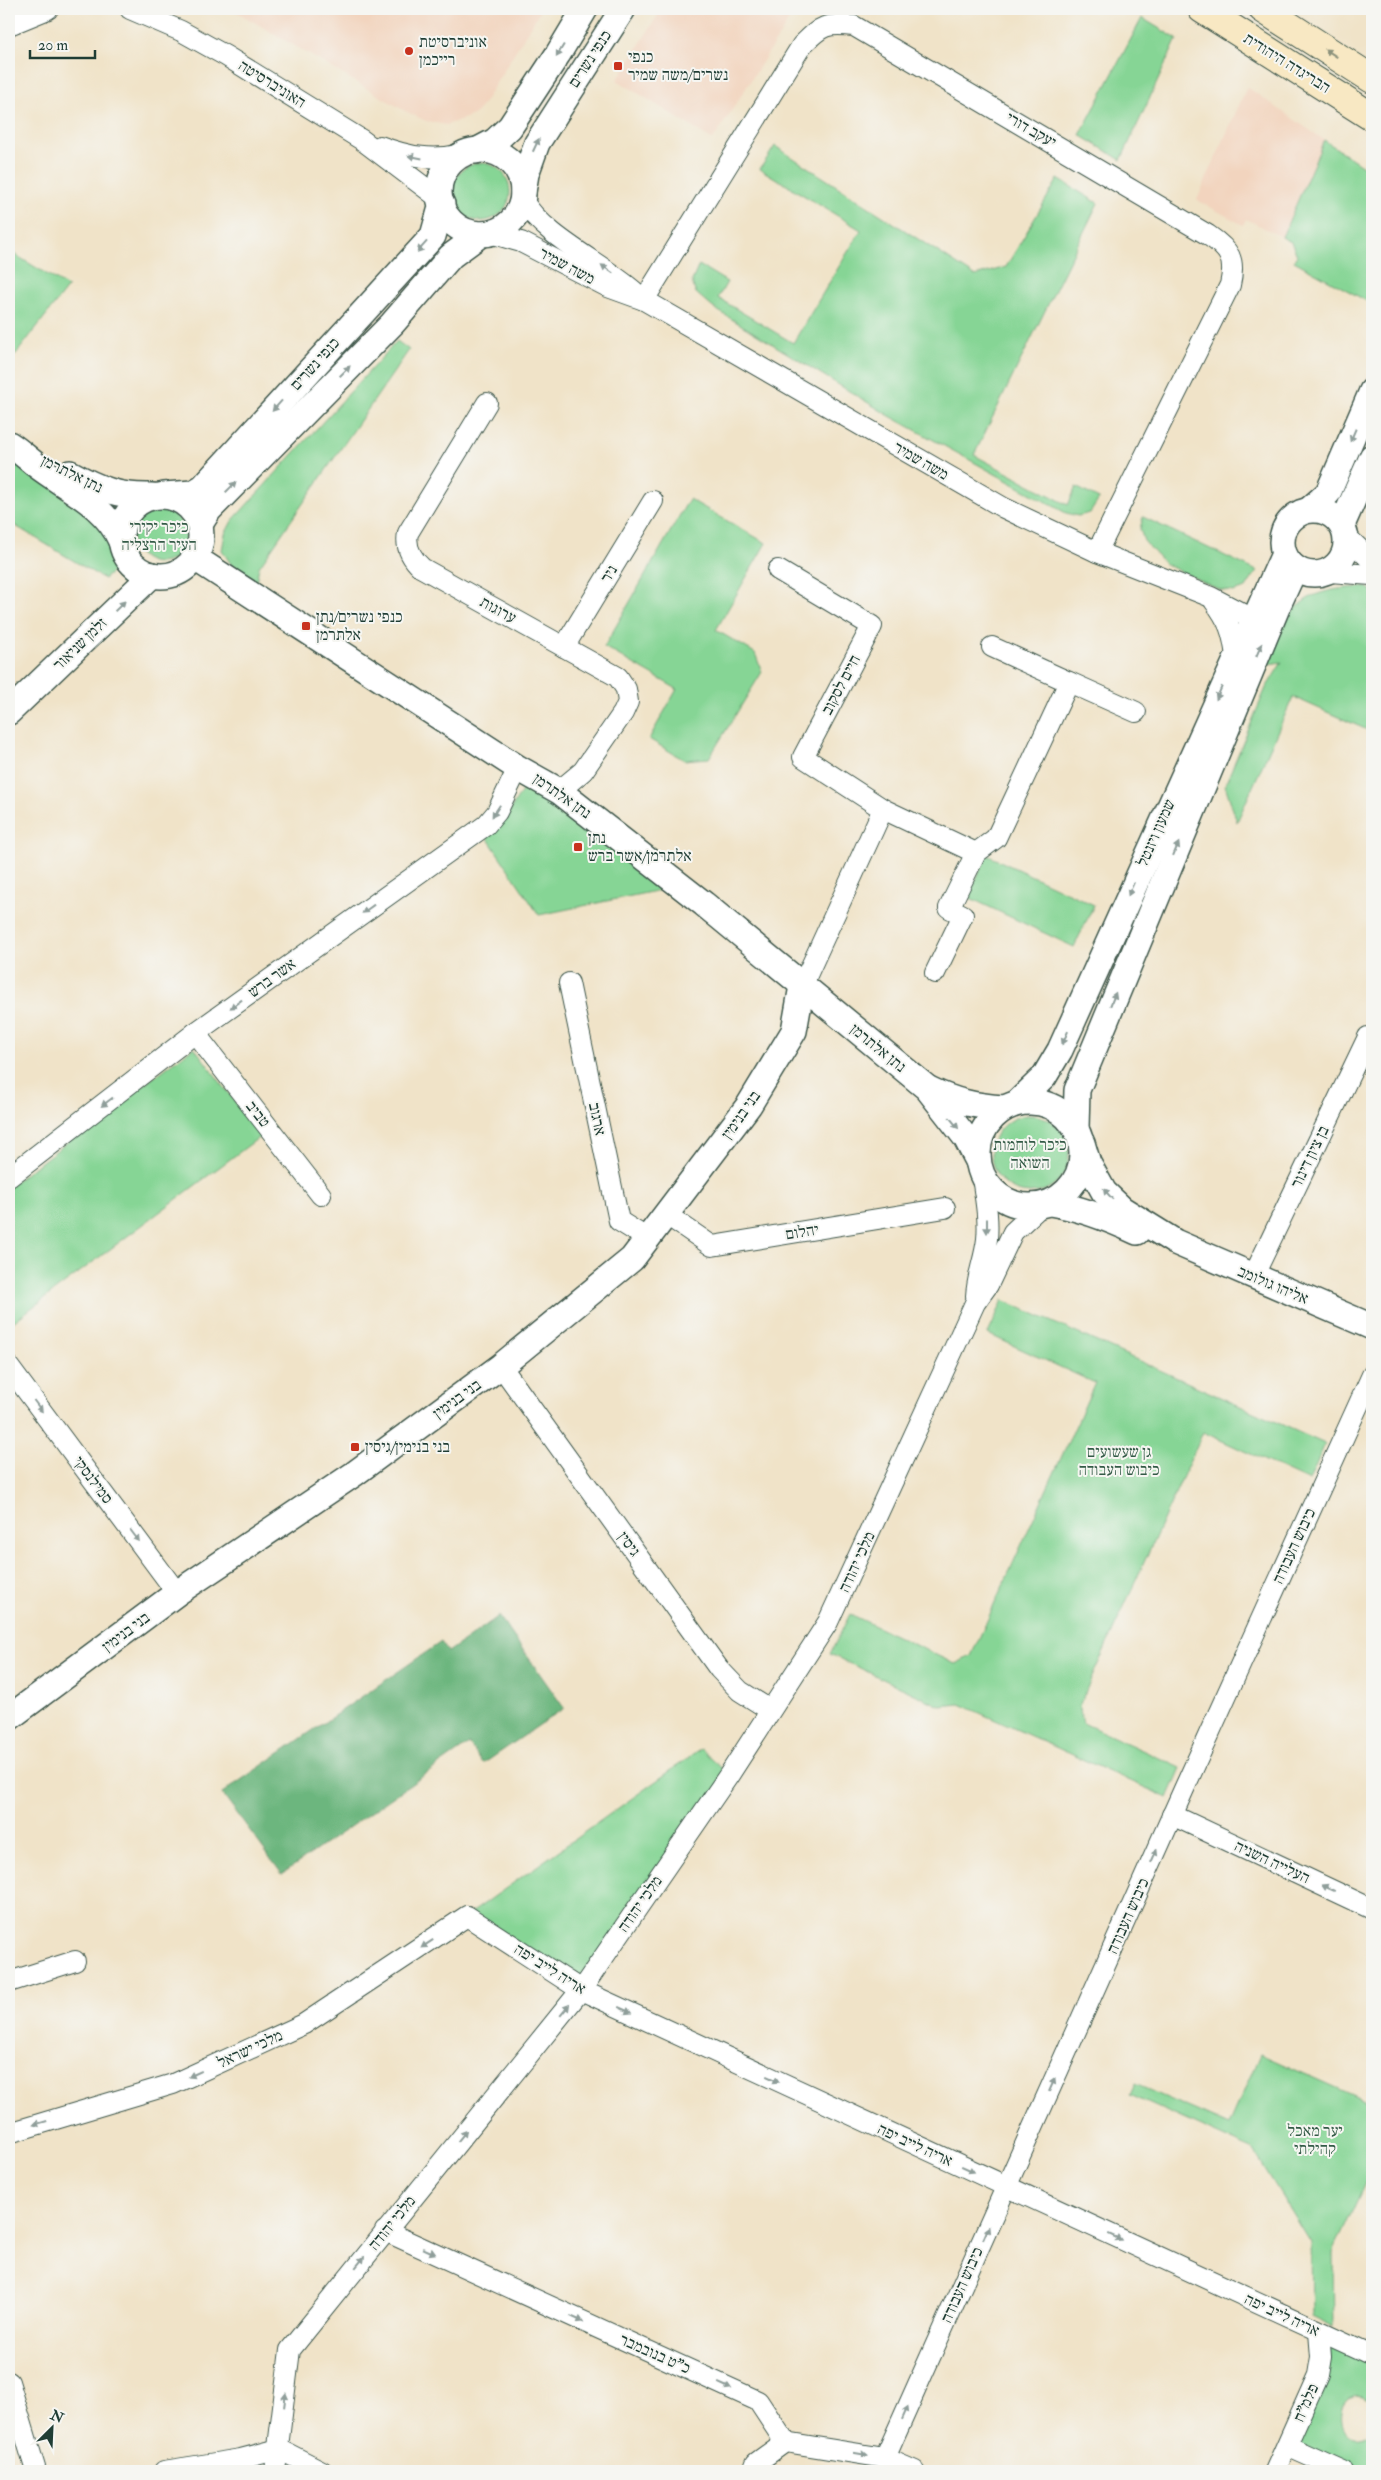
<svg xmlns="http://www.w3.org/2000/svg" width="1381" height="2480" font-family="'IM FELL Double Pica','Frank Ruhl Libre',serif">
<style>
.built{fill:#f2d4be}
.green{fill:#86d595;stroke:#528964}
.forest{fill:#6cb67e;stroke:#467a59}
.lines{fill:none;stroke-linecap:round;stroke-linejoin:round}
.minor-casing{stroke:#3e564a;stroke-width:22}
.tertiary-casing{stroke:#3e564a;stroke-width:28}
.secondary-casing{stroke:#3e564a;stroke-width:30}
.minor{stroke:#fff;stroke-width:20}
.tertiary{stroke:#fff;stroke-width:25}
.secondary{stroke:#f8e8c3;stroke-width:28}
.oneway{fill:#8f9e9a}
.oneway2{fill:#8c927c}
.poi-dot{fill:#c8321e;stroke:#f6f6f2;stroke-width:2}
.labels{text-anchor:middle;dominant-baseline:central;stroke-width:4;stroke-linejoin:round;paint-order:stroke}
.poi-label{font-size:16px;fill:#1f3d34;stroke:#f6f6f2;text-anchor:start}
.street-label{font-size:16px;fill:#1f3d34;stroke:#f6f6f2}
.park-label{font-size:16px;fill:#345b47;stroke:#f6f6f2}
</style>
<rect width="100%" height="100%" fill="#f6f6f2"/>
<filter id="ink" filterUnits="userSpaceOnUse"><feTurbulence type="fractalNoise" baseFrequency=".02" numOctaves="2"/><feDisplacementMap in="SourceGraphic" scale="10" xChannelSelector="R" yChannelSelector="G"/><feConvolveMatrix kernelMatrix="1 2 1 2 8 2 1 2 1" color-interpolation-filters="sRGB"/></filter>
<filter id="wash" filterUnits="userSpaceOnUse"><feTurbulence type="fractalNoise" baseFrequency=".0096" numOctaves="4" result="noise"/><feDisplacementMap in="SourceGraphic" scale="20" xChannelSelector="R" yChannelSelector="G"/><feGaussianBlur stdDeviation="1.12" result="paint"/><feColorMatrix in="noise" values="0 0 0 0 0 0 0 0 0 0 0 0 0 0 0 0 0 1.4 0 .05"/><feComposite in="paint" operator="in"/></filter>
<g filter="url(#wash)">
<rect width="100%" height="100%" fill="#f0e3c8"/>
<g class="built">
<polygon points="232,9 541,9 482,106 474,115 446,125 426,121 405,111"/>
<polygon points="662,9 796,9 713,140 617,80"/>
<polygon points="1247,87 1324,140 1282,237 1246,219 1243,225 1197,200"/>
</g>
<g class="green">
<polygon points="1142,18 1177,39 1121,160 1080,135"/>
<polygon points="1324,140 1372,172 1372,304 1294,261 1297,255 1291,242 1282,237"/>
<polygon points="775,146 975,276 1006,267 1058,179 1098,203 974,455 1068,505 1076,487 1099,499 1090,513 1078,516 1066,513 888,415 712,307 695,292 692,281 699,265 727,282 718,298 793,343 861,230 760,169"/>
<circle cx="481" cy="192" r="29"/>
<polygon points="9,251 68,287 9,363"/>
<polygon points="397,341 409,350 259,567 256,582 232,566 222,550 225,534 232,521"/>
<polygon points="9,455 98,518 117,551 121,564 104,579 9,522"/>
<polygon points="689,499 766,543 716,630 755,653 762,672 709,758 684,760 649,739 677,689 604,647"/>
<circle cx="159" cy="536" r="27"/>
<polygon points="1143,517 1257,571 1246,588 1233,592 1220,590 1165,564 1144,541 1140,529"/>
<path d="M1365 587 1372 590V732L1293 697 1237 822 1225 785 1266 688 1282 662 1262 665C1292 609 1295 589 1365 587Z"/>
<polygon points="531,776 675,887 539,915 484,833 506,817"/>
<polygon points="987,855 1094,905 1074,947 968,897"/>
<polygon points="194,1047 261,1136 9,1325 9,1186"/>
<circle cx="1030" cy="1154" r="39"/>
<polygon points="1003,1300 1325,1444 1309,1481 1203,1432 1079,1706 1083,1723 1181,1768 1168,1798 960,1704 940,1706 830,1654 850,1614 955,1664 971,1656 1095,1383 988,1334"/>
<polygon points="701,1749 729,1775 581,1990 467,1916"/>
<polygon points="1260,2054 1372,2104 1372,2168 1333,2253 1334,2327 1312,2316 1311,2243 1254,2151 1130,2095 1135,2084 1229,2125"/>
<path d="M1334 2339 1372 2355V2401C1332 2373 1331 2460 1372 2433V2471H1344L1287 2446Z"/>
</g>
<polygon class="forest" points="499,1616 564,1708 483,1764 469,1744 282,1874 222,1793 441,1642 448,1652"/>
</g>
<g filter="url(#ink)">
<g class="lines">
<g class="minor-casing">
<g id="minor">
<polyline points="130,9 181,31 226,56 362,140 440,199"/>
<polyline points="9,25 48,9"/>
<path d="M380 146C409 157 433 161 463 154"/>
<path d="M522 199C544 237 601 262 635 292"/>
<polyline points="490,233 521,242 608,287 644,300 1004,508 1097,552 1211,597 1253,619"/>
<path d="M644 300 802 45C822 25 826 23 854 26L1208 235C1230 250 1236 259 1230 285L1097 552"/>
<path d="M487 403 408 533C405 547 411 558 422 568L618 677 626 689 628 702 623 713 583 771 559 791"/>
<polyline points="1346,536 1372,561"/>
<polyline points="778,570 872,626 803,757 883,809 802,986"/>
<polyline points="1329,572 1372,575"/>
<path d="M1214 601C1229 621 1233 632 1236 657"/>
<polyline points="564,647 653,501"/>
<polyline points="1069,682 1136,712"/>
<polyline points="883,809 976,853"/>
<polyline points="935,973 963,915 949,908 976,853 996,838 1069,682 992,647"/>
<polyline points="569,983 619,1221 648,1239"/>
<polyline points="195,1033 321,1195"/>
<polyline points="9,1177 195,1033 486,825 497,812 518,768"/>
<polyline points="667,1215 712,1246 945,1208"/>
<polyline points="1253,1277 1368,1037"/>
<path d="M976 1296C977 1276 985 1258 987 1239 989 1218 985 1198 982 1177"/>
<polyline points="501,1366 719,1669 740,1691 770,1710"/>
<polyline points="9,1367 177,1593"/>
<polyline points="1172,1815 1372,1909"/>
<polyline points="9,1982 75,1961"/>
<polyline points="9,2133 173,2084 304,2024 467,1916 581,1990 1372,2355"/>
<polyline points="385,2231 758,2401 785,2442 885,2458 915,2471"/>
<polyline points="9,2382 36,2471"/>
<polyline points="1287,2446 1343,2471"/>
<polyline points="279,2449 322,2471"/>
<polyline points="885,2458 1184,1789 1372,1375"/>
<polyline points="164,2471 241,2459 279,2449"/>
<polyline points="275,2471 290,2350 581,1990 729,1775 828,1622 975,1303 988,1285 1013,1232 1041,1206"/>
<polyline points="753,2471 756,2463 785,2442"/>
<polyline points="1275,2471 1318,2375 1321,2357 1319,2332"/>
</g>
</g>
<g class="tertiary-casing">
<g id="tertiary">
<circle cx="481" cy="192" r="42"/>
<polyline points="476,151 495,141 510,127 558,54 585,9"/>
<polyline points="523,192 526,174 537,143 623,9"/>
<path d="M9 444C19 450 27 458 36 465 67 489 105 504 121 541"/>
<path d="M70 473C99 489 119 497 152 496"/>
<polyline points="164,495 193,493 203,487 433,236 442,204"/>
<circle cx="161" cy="536" r="40"/>
<circle cx="1314" cy="542" r="32"/>
<polyline points="1309,510 1328,493 1372,391"/>
<polyline points="200,524 209,510 392,324 451,256 481,234"/>
<polyline points="1342,525 1372,457"/>
<polyline points="195,558 518,768 559,791 704,904 927,1088 966,1138 978,1161"/>
<polyline points="9,712 152,575"/>
<path d="M929 1089C956 1102 975 1106 1004 1108"/>
<circle cx="1030" cy="1154" r="52"/>
<polyline points="1017,1103 1044,1077 1060,1050 1284,554"/>
<polyline points="1076,1128 1077,1090 1279,603 1295,568"/>
<polyline points="1082,1143 1088,1163 1104,1192 1122,1209 1175,1242 1372,1327"/>
<path d="M1050 1203C1081 1208 1109 1219 1137 1232"/>
<polyline points="9,1718 177,1593 354,1474 501,1366 632,1259 749,1105 794,1031 802,986"/>
</g>
</g>
<g class="secondary-casing">
<g id="secondary">
<polyline points="1202,9 1372,117"/>
<polyline points="1263,9 1372,79"/>
</g>
</g>
<use href="#minor" class="minor"/>
<use href="#tertiary" class="tertiary"/>
<use href="#secondary" class="secondary"/>
</g>
<defs><path id="oneway-solid" d="M-6-.8H1V-3.2L6.5 0L1 3.2V.8H-6Z" transform="scale(1.25)"/></defs>
<g class="oneway">
<use href="#oneway-solid" transform="translate(560 51) rotate(121)"/>
<use href="#oneway-solid" transform="translate(536 145) rotate(-65)"/>
<use href="#oneway-solid" transform="translate(415 157) rotate(-169)"/>
<use href="#oneway-solid" transform="translate(422 247) rotate(132)"/>
<use href="#oneway-solid" transform="translate(607 269) rotate(-145)"/>
<use href="#oneway-solid" transform="translate(345 371) rotate(-45)"/>
<use href="#oneway-solid" transform="translate(277 406) rotate(132)"/>
<use href="#oneway-solid" transform="translate(1353 435) rotate(113)"/>
<use href="#oneway-solid" transform="translate(231 487) rotate(-45)"/>
<use href="#oneway-solid" transform="translate(120 606) rotate(-44)"/>
<use href="#oneway-solid" transform="translate(1259 650) rotate(-67)"/>
<use href="#oneway-solid" transform="translate(1219 693) rotate(114)"/>
<use href="#oneway-solid" transform="translate(496 811) rotate(123)"/>
<use href="#oneway-solid" transform="translate(1176 849) rotate(-67)"/>
<use href="#oneway-solid" transform="translate(1131 889) rotate(114)"/>
<use href="#oneway-solid" transform="translate(368 909) rotate(144)"/>
<use href="#oneway-solid" transform="translate(1113 999) rotate(-68)"/>
<use href="#oneway-solid" transform="translate(236 1004) rotate(144)"/>
<use href="#oneway-solid" transform="translate(1065 1038) rotate(114)"/>
<use href="#oneway-solid" transform="translate(107 1102) rotate(143)"/>
<use href="#oneway-solid" transform="translate(954 1123) rotate(51)"/>
<use href="#oneway-solid" transform="translate(1108 1194) rotate(-131)"/>
<use href="#oneway-solid" transform="translate(987 1226) rotate(90)"/>
<use href="#oneway-solid" transform="translate(38 1406) rotate(53)"/>
<use href="#oneway-solid" transform="translate(135 1536) rotate(53)"/>
<use href="#oneway-solid" transform="translate(1154 1856) rotate(-66)"/>
<use href="#oneway-solid" transform="translate(1328 1888) rotate(-155)"/>
<use href="#oneway-solid" transform="translate(427 1944) rotate(146)"/>
<use href="#oneway-solid" transform="translate(565 2010) rotate(-51)"/>
<use href="#oneway-solid" transform="translate(625 2010) rotate(25)"/>
<use href="#oneway-solid" transform="translate(195 2074) rotate(155)"/>
<use href="#oneway-solid" transform="translate(773 2079) rotate(25)"/>
<use href="#oneway-solid" transform="translate(1052 2085) rotate(-66)"/>
<use href="#oneway-solid" transform="translate(40 2123) rotate(164)"/>
<use href="#oneway-solid" transform="translate(462 2136) rotate(-51)"/>
<use href="#oneway-solid" transform="translate(968 2169) rotate(25)"/>
<use href="#oneway-solid" transform="translate(986 2233) rotate(-66)"/>
<use href="#oneway-solid" transform="translate(1115 2237) rotate(25)"/>
<use href="#oneway-solid" transform="translate(429 2251) rotate(24)"/>
<use href="#oneway-solid" transform="translate(360 2262) rotate(-51)"/>
<use href="#oneway-solid" transform="translate(577 2319) rotate(24)"/>
<use href="#oneway-solid" transform="translate(725 2386) rotate(24)"/>
<use href="#oneway-solid" transform="translate(285 2400) rotate(-83)"/>
<use href="#oneway-solid" transform="translate(905 2413) rotate(-66)"/>
<use href="#oneway-solid" transform="translate(861 2454) rotate(9)"/>
</g>
<use class="oneway2" href="#oneway-solid" transform="translate(1331 53) rotate(-147)"/>
</g>
<g class="poi-dot">
<circle cx="409" cy="51" r="5"/>
<rect x="613" y="61" width="10" height="10" rx="2.5"/>
<rect x="301" y="621" width="10" height="10" rx="2.5"/>
<rect x="573" y="842" width="10" height="10" rx="2.5"/>
<rect x="350" y="1442" width="10" height="10" rx="2.5"/>
</g>
<g class="labels">
<g class="poi-label">
<text x="419" y="42">אוניברסיטת<tspan x="419" dy="18">רייכמן</tspan></text>
<text x="628" y="57">כנפי<tspan x="628" dy="18">נשרים/משה שמיר</tspan></text>
<text x="316" y="617">כנפי נשרים/נתן<tspan x="316" dy="18">אלתרמן</tspan></text>
<text x="588" y="838">נתן<tspan x="588" dy="18">אלתרמן/אשר ברש</tspan></text>
<text x="365" y="1447">בני בנימין/גיסין</text>
</g>
<g class="street-label">
<text transform="translate(590 59) rotate(-57)">כנפי נשרים</text>
<text transform="translate(1287 63) rotate(32)">הבריגדה היהודית</text>
<text transform="translate(272 84) rotate(32)">האוניברסיטה</text>
<text transform="translate(1031 130) rotate(30)">יעקב דורי</text>
<text transform="translate(567 266) rotate(28)">משה שמיר</text>
<text transform="translate(315 364) rotate(-48)">כנפי נשרים</text>
<text transform="translate(921 461) rotate(30)">משה שמיר</text>
<text transform="translate(72 474) rotate(26)">נתן אלתרמן</text>
<text transform="translate(609 574) rotate(-59)">ניר</text>
<text transform="translate(498 610) rotate(29)">ערוגות</text>
<text transform="translate(80 644) rotate(-44)">זלמן שניאור</text>
<text transform="translate(841 685) rotate(-62)">חיים לסקוב</text>
<text transform="translate(562 796) rotate(35)">נתן אלתרמן</text>
<text transform="translate(1156 833) rotate(-66)">שמעון ויזנטל</text>
<text transform="translate(272 978) rotate(-36)">אשר ברש</text>
<text transform="translate(878 1048) rotate(39)">נתן אלתרמן</text>
<text transform="translate(258 1114) rotate(52)">טביב</text>
<text transform="translate(741 1115) rotate(-55)">בני בנימין</text>
<text transform="translate(597 1119) rotate(78)">ארגוב</text>
<text transform="translate(1310 1157) rotate(-64)">בן ציון דינור</text>
<text transform="translate(802 1232) rotate(-9)">יהלום</text>
<text transform="translate(1273 1285) rotate(23)">אליהו גולומב</text>
<text transform="translate(457 1399) rotate(-36)">בני בנימין</text>
<text transform="translate(93 1480) rotate(53)">סמילנסקי</text>
<text transform="translate(629 1544) rotate(54)">גיסין</text>
<text transform="translate(1294 1546) rotate(-65)">כיבוש העבודה</text>
<text transform="translate(857 1562) rotate(-65)">מלכי יהודה</text>
<text transform="translate(126 1632) rotate(-37)">בני בנימין</text>
<text transform="translate(1272 1862) rotate(25)">העלייה השניה</text>
<text transform="translate(640 1904) rotate(-55)">מלכי יהודה</text>
<text transform="translate(1128 1916) rotate(-66)">כיבוש העבודה</text>
<text transform="translate(550 1969) rotate(32)">אריה לייב יפה</text>
<text transform="translate(250 2049) rotate(-25)">מלכי ישראל</text>
<text transform="translate(915 2145) rotate(25)">אריה לייב יפה</text>
<text transform="translate(392 2223) rotate(-51)">מלכי יהודה</text>
<text transform="translate(962 2285) rotate(-66)">כיבוש העבודה</text>
<text transform="translate(1282 2315) rotate(25)">אריה לייב יפה</text>
<text transform="translate(655 2354) rotate(24)">כ"ט בנובמבר</text>
<text transform="translate(1306 2403) rotate(-66)">פלמ"ח</text>
</g>
<g class="park-label">
<text x="159" y="527">כיכר יקירי<tspan x="159" dy="18">העיר הרצליה</tspan></text>
<text x="1030" y="1145">כיכר לוחמות<tspan x="1030" dy="18">השואה</tspan></text>
<text x="1119" y="1452">גן שעשועים<tspan x="1119" dy="18">כיבוש העבודה</tspan></text>
<text x="1315" y="2131">יער מאכל<tspan x="1315" dy="18">קהילתי</tspan></text>
</g>
</g>
<rect width="1381" height="2480" fill="none" stroke="#f6f6f2" stroke-width="30"/>
<g transform="translate(52 2428) rotate(24)" stroke="#f6f6f2" stroke-width="4" paint-order="stroke">
<path d="M0-4L9 19L0 12L-9 19Z" fill="#1f3d34"/>
<text y="-8" font-size="14" font-weight="bold" text-anchor="middle" fill="#1f3d34">N</text>
</g>
<path d="M30 50v8h65v-8" fill="none" stroke="#1f3d34" stroke-width="2.5"/>
<text x="38" y="50" font-size="15" fill="#1f3d34" stroke="#f6f6f2" stroke-width="4" paint-order="stroke">20 m</text>
</svg>
